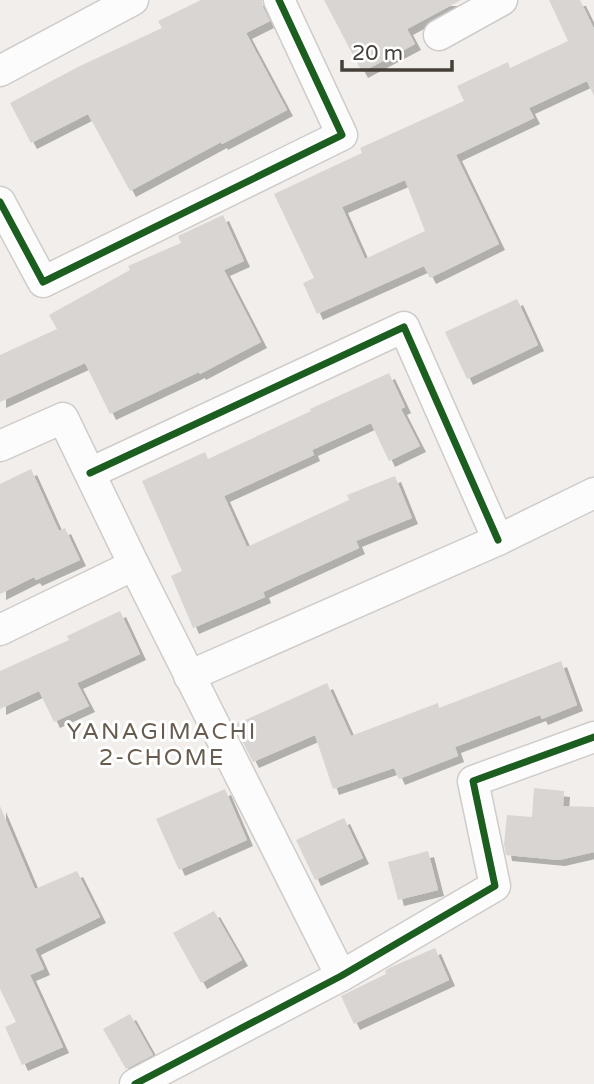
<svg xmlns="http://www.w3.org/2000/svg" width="594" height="1084" font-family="'Varela Round',sans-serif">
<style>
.building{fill:#d9d5d2;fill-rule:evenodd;filter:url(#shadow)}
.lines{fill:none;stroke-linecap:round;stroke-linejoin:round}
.street-casing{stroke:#cfccc9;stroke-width:33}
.street{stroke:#fdfcfc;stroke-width:30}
.cycleway-casing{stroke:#fff;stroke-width:11}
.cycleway{stroke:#1b5e20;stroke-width:7}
.labels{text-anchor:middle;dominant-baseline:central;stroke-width:6;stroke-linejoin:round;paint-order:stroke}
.neighbourhood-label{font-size:23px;letter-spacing:2px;fill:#685c50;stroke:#fff}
</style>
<defs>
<filter id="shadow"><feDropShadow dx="6" dy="6" stdDeviation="0" flood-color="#0004"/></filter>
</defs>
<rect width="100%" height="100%" fill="#f1eeeb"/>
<g class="building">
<polygon points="201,0 262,0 263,7 270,21 246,33 287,110 222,144 221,142 130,191 88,114 31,143 10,103 80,66 162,28 158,21"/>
<polygon points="324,0 461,0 407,29 415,44 362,72"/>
<path d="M549 0H580L594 29V96L587 81 529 108 534 118 456 155 499 244 430 278 424 266 317 314 303 283 314 278 274 194 362 153 360 148 464 101 457 86 508 62 510 68 568 41ZM405 180 425 231 365 259 342 207Z"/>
<polygon points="223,215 244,261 224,270 261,342 200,374 199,372 110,414 85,363 0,402 0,355 57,329 49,315 130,270 128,266 181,243 178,236"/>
<polygon points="517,299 538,345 467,379 445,332"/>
<polygon points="389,373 405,407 401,409 420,446 389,461 371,423 312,450 314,455 224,496 247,547 349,500 347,495 395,476 412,518 356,541 359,548 263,592 265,597 193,628 171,576 182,571 142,481 205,452 208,459 311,411 310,409"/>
<polygon points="31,469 59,531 65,528 80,560 36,580 34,577 0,594 0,484"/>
<polygon points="120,611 140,654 77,683 89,706 54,722 39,691 0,709 0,671 69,640 67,636"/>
<polygon points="561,661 577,705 542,719 540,715 455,747 458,756 399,779 394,768 333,789 315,735 253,762 234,725 327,683 351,736 438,703 439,708"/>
<polygon points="534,788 564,791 563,806 594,807 594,852 559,860 506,855 504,844 507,815 532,817"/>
<polygon points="225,789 247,840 179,870 156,819"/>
<polygon points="0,806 35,889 77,871 100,917 35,949 44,969 30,975 63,1047 22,1065 5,1027 16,1022 0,989"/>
<polygon points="344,818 363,858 315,880 296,840"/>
<polygon points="428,851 438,890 398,900 388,862"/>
<polygon points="214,911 242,960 201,983 173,933"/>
<polygon points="435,948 449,980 354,1024 341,996 386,974 385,971 389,968"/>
<polygon points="130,1014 153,1055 126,1069 103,1029"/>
</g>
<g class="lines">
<g class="street-casing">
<g id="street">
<polyline points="439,35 502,0"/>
<polyline points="0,71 133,0"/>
<polyline points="0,202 43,282 342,135 279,0"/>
<polyline points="0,446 63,418 134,565 0,630"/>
<polyline points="90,473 404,327 498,540"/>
<polyline points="134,565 341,976"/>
<polyline points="189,676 498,540 594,493"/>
<polyline points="135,1084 341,976 495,886 473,781 594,737"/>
</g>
</g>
<use href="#street" class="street"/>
<g class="cycleway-casing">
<g id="cycleway">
<polyline points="0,202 43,282 342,135 279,0"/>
<polyline points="90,473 404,327 498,540"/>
<polyline points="135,1084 341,976 495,886 473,781 594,737"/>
</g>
</g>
<use href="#cycleway" class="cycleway"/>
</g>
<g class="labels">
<g class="neighbourhood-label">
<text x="162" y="732">YANAGIMACHI<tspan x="162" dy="26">2-CHOME</tspan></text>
</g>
</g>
<path d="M342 60v10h110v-10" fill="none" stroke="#463f38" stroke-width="3.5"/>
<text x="352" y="60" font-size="21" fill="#463f38" stroke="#ffffff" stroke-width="5" paint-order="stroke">20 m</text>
</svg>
